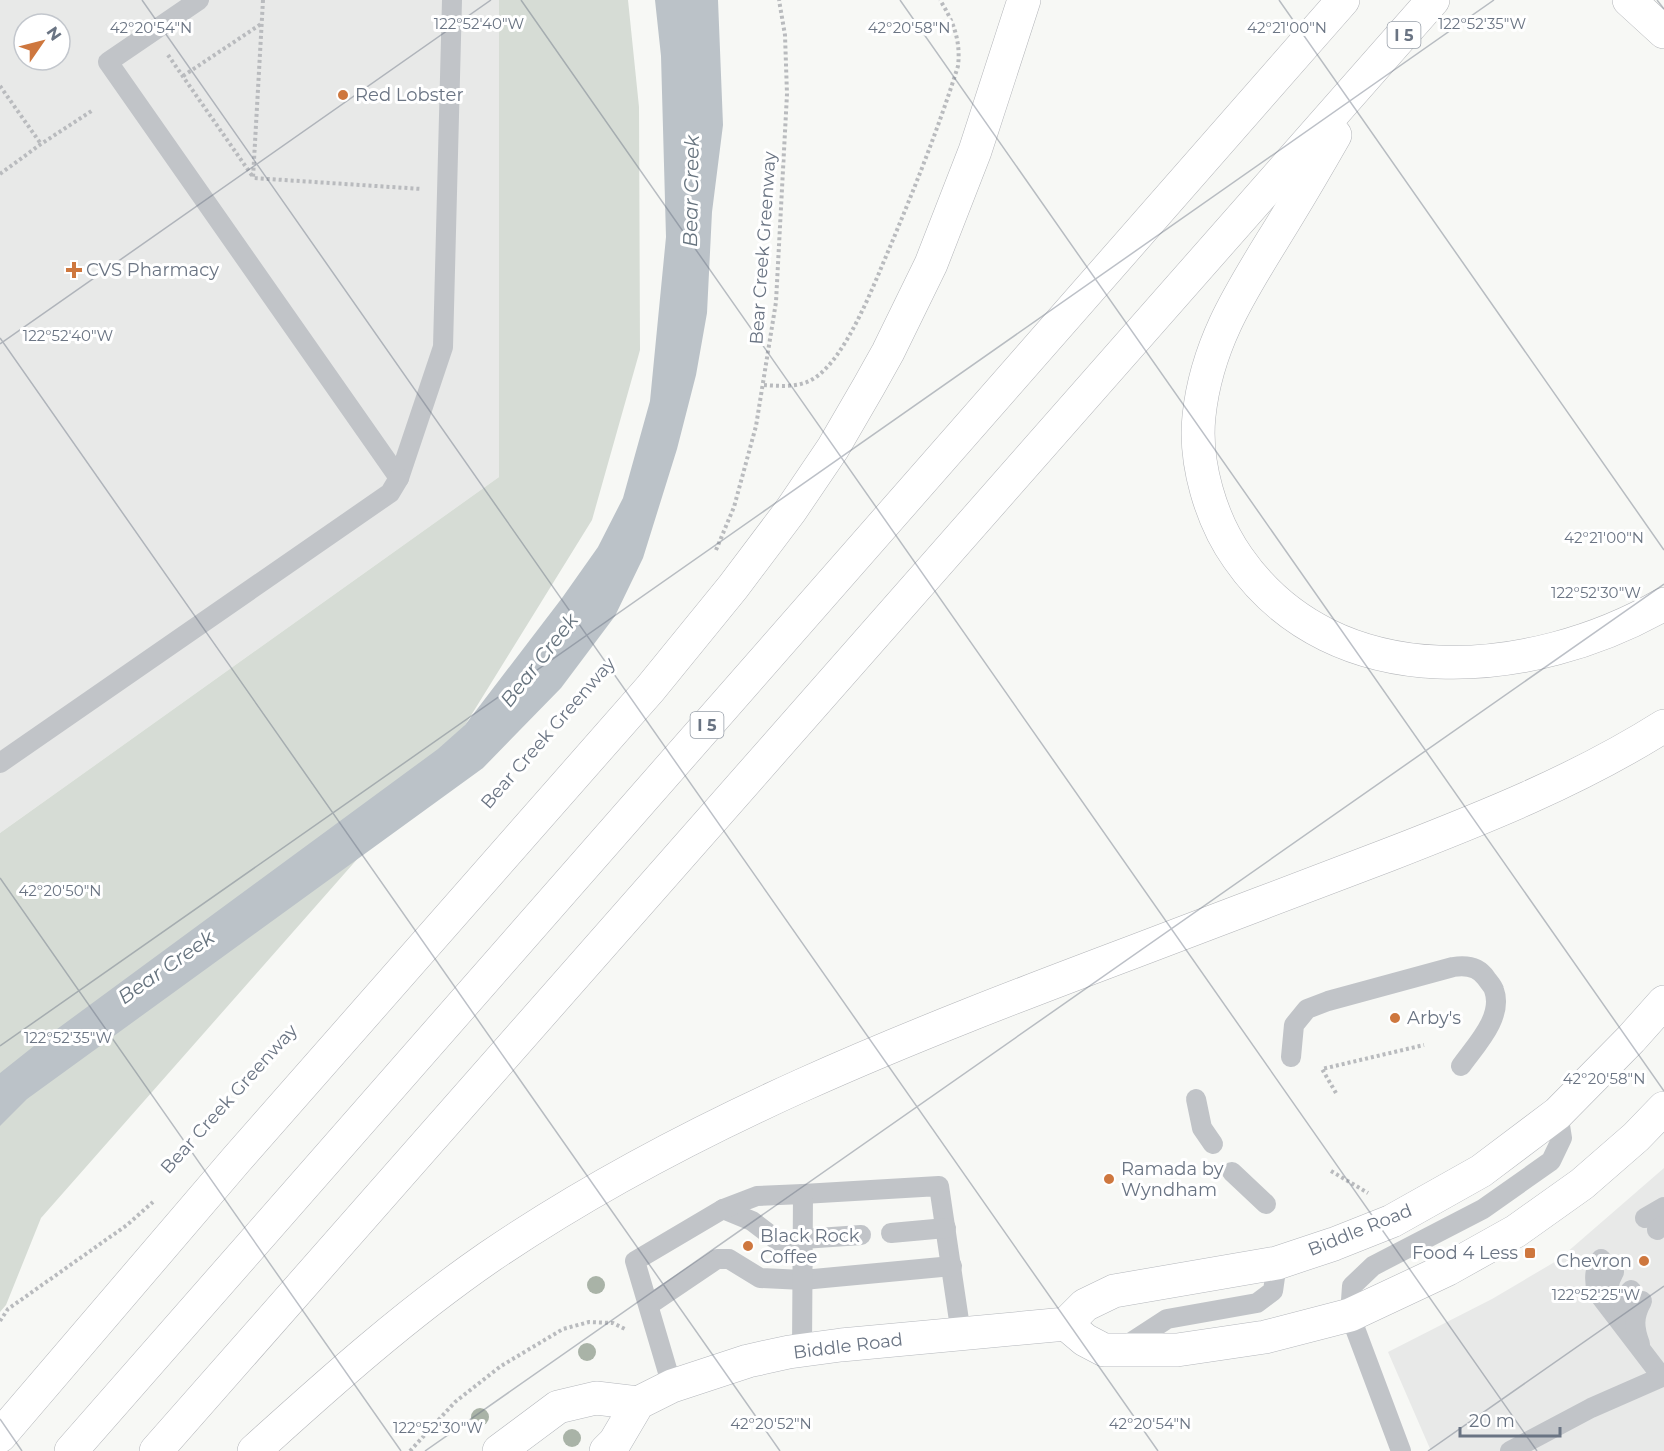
<svg xmlns="http://www.w3.org/2000/svg" width="1664" height="1451" font-family="Montserrat,sans-serif">
<style>
.built{fill:#e8e9e8;fill-rule:evenodd}
.green{fill:#d6dcd5}
.water{fill:#bbc2c8}
.lines{fill:none;stroke-linecap:round;stroke-linejoin:round}
.secondary-casing{stroke:#b4b7bc;stroke-width:34}
.highway-casing{stroke:#b3b5b9;stroke-width:34}
.path{stroke:#b9bbbe;stroke-width:4;stroke-dasharray:3 3;stroke-linecap:butt}
.lane{stroke:#c1c4c8;stroke-width:20}
.secondary{stroke:#fff;stroke-width:33}
.highway{stroke:#fff;stroke-width:33}
.tree{fill:#a9b3a7}
.ticks{fill:none;stroke:#6a7483;stroke-width:1.5;stroke-opacity:0.45}
.poi-dot{fill:#ce773e;stroke:#fff;stroke-width:2}
.labels{text-anchor:middle;dominant-baseline:central;stroke-width:6;stroke-linejoin:round;paint-order:stroke}
.shield{fill:#fff;stroke:#979ea8;stroke-width:1.5}
.shield-label{font-size:16px;font-weight:bold;fill:#6a7483}
.poi-label{font-size:18px;fill:#6a7483;stroke:#fff;text-anchor:start}
.street-label{font-size:18px;fill:#6a7483;stroke:#fff}
.water-label{font-size:20px;font-style:italic;fill:#66737e;stroke:#fff}
.ticks-label{font-size:15px;text-anchor:middle;fill:#6a7483;stroke:#fff;stroke-width:6;stroke-linejoin:round;paint-order:stroke}
</style>
<rect width="100%" height="100%" fill="#f7f8f5"/>
<g class="built">
<path d="M0 0H499V477L0 833ZM24 24H60V60H24Z"/>
<polygon points="1664,1168 1664,1451 1431,1451 1388,1352 1492,1299 1558,1260"/>
</g>
<polygon class="green" points="499,0 628,0 639,107 640,350 592,520 441,764 41,1218 6,1305 0,1312 0,833 499,477"/>
<polygon class="water" points="655,0 718,0 723,125 712,212 707,313 696,375 677,449 643,558 615,616 561,688 483,768 27,1099 0,1126 0,1073 34,1046 438,749 465,725 562,598 598,547 623,498 650,401 666,237 661,56"/>
<g class="lines">
<g class="secondary-casing">
<g id="secondary">
<polyline points="1066,1324 1085,1340 1104,1350 1177,1350 1265,1337 1350,1315 1448,1269 1516,1231 1582,1184 1636,1137 1664,1108"/>
<polyline points="499,1451 558,1407 596,1398 638,1403"/>
<polyline points="606,1451 615,1442 638,1403 672,1386 748,1361 789,1352 841,1345 1066,1324 1085,1305 1114,1291 1277,1263 1334,1244 1392,1221 1481,1171 1558,1113 1631,1039 1664,1002"/>
</g>
</g>
<g class="highway-casing">
<g id="highway">
<polyline points="1629,0 1664,32"/>
<path d="M1335 135C1319 163 1302 192 1285 220 1246 284 1207 339 1199 416 1194 463 1211 520 1238 558 1335 698 1532 680 1664 604"/>
<polyline points="0,1436 236,1160 650,689 733,587 791,510 833,448 869,386 888,352 931,264 975,151 1024,0"/>
<polyline points="71,1451 1343,0"/>
<polyline points="156,1451 1433,0"/>
<path d="M254 1451C329 1383 405 1315 489 1257 687 1122 910 1036 1133 952 1218 920 1303 887 1388 855 1483 818 1577 781 1664 726"/>
</g>
</g>
<g class="path">
<polyline points="263,0 253,178 422,189"/>
<polyline points="168,55 253,177"/>
<polyline points="183,76 261,24"/>
<polyline points="0,86 41,144"/>
<polyline points="0,174 41,144 93,110"/>
<path d="M764 385C780 386 798 388 813 379 845 360 872 289 887 254 913 192 938 130 958 66 961 40 953 21 940 0"/>
<polyline points="716,550 734,507 756,426 776,302 787,94 785,35 779,0"/>
<polyline points="1336,1093 1322,1069 1424,1045"/>
<polyline points="1331,1171 1368,1193"/>
<polyline points="0,1321 8,1309 127,1225 153,1202"/>
<polyline points="410,1451 455,1402 501,1366 563,1329 589,1322 613,1323 627,1330"/>
</g>
<g class="lane">
<polyline points="199,0 108,62 399,478 443,347 452,0"/>
<polyline points="0,763 390,493 399,478"/>
<path d="M1291 1057 1294 1025 1307 1009 1328 1001 1453 967C1465 965 1478 966 1486 978 1488 981 1493 986 1494 990 1504 1017 1475 1046 1461 1066"/>
<polyline points="1196,1099 1202,1128 1213,1144"/>
<polyline points="1232,1172 1266,1204"/>
<polyline points="803,1194 939,1186 961,1334"/>
<polyline points="723,1209 752,1221 804,1261"/>
<polyline points="1645,1218 1664,1207"/>
<polyline points="1657,1230 1664,1225"/>
<polyline points="891,1233 946,1228"/>
<polyline points="803,1239 861,1235"/>
<path d="M1601 1259C1594 1271 1594 1279 1597 1292L1662 1377"/>
<polyline points="649,1305 717,1259 729,1259 760,1278 803,1280 952,1266"/>
<path d="M1610 1307C1607 1293 1607 1284 1614 1272"/>
<path d="M1626 1329C1623 1314 1622 1303 1631 1290"/>
<path d="M1640 1344C1634 1328 1633 1317 1642 1301"/>
<polyline points="1124,1347 1167,1319 1257,1303 1273,1291 1277,1263"/>
<polyline points="672,1386 635,1261 723,1209 757,1196 803,1194 802,1350"/>
<polyline points="1401,1451 1350,1315 1352,1286 1373,1266 1483,1209 1551,1161 1562,1138 1558,1113"/>
<polyline points="1510,1451 1591,1408 1664,1376"/>
</g>
<use href="#secondary" class="secondary"/>
<use href="#highway" class="highway"/>
</g>
<g class="tree">
<circle cx="596" cy="1285" r="9"/>
<circle cx="587" cy="1352" r="9"/>
<circle cx="480" cy="1417" r="9"/>
<circle cx="572" cy="1438" r="9"/>
</g>
<path class="ticks" d="M142 0 1158 1451M521 0 1537 1451M900 0 1664 1091M1279 0 1664 550M1657 0 1664 9M0 338 780 1451M0 344 491 0M0 878 401 1451M0 1046 1494 0M0 1419 22 1451M425 1451 1664 584M1428 1451 1664 1286"/>
<g class="poi-dot">
<circle cx="343" cy="95" r="6"/>
<path d="M71 261h6v6h6v6h-6v6h-6v-6h-6v-6h6z"/>
<circle cx="1395" cy="1018" r="6"/>
<circle cx="1109" cy="1179" r="6"/>
<circle cx="748" cy="1246" r="6"/>
<rect x="1524" y="1247" width="12" height="12" rx="3"/>
<circle cx="1644" cy="1261" r="6"/>
</g>
<g class="labels">
<g class="shield">
<rect x="1387.5" y="22" width="33" height="26" rx="4.5"/>
<rect x="690.5" y="712" width="33" height="26" rx="4.5"/>
</g>
<g class="shield-label">
<text x="1404" y="35">I 5</text>
<text x="707" y="725">I 5</text>
</g>
<g class="poi-label">
<text x="355" y="95">Red Lobster</text>
<text x="86" y="270">CVS Pharmacy</text>
<text x="1407" y="1018">Arby's</text>
<text x="1121" y="1169">Ramada by<tspan x="1121" dy="21">Wyndham</tspan></text>
<text x="760" y="1236">Black Rock<tspan x="760" dy="21">Coffee</tspan></text>
<text x="1518" y="1253" text-anchor="end">Food 4 Less</text>
<text x="1632" y="1261" text-anchor="end">Chevron</text>
</g>
<g class="street-label">
<text transform="translate(763 248) rotate(-86)">Bear Creek Greenway</text>
<text transform="translate(548 733) rotate(-49)">Bear Creek Greenway</text>
<text transform="translate(229 1099) rotate(-48)">Bear Creek Greenway</text>
<text transform="translate(1360 1230) rotate(-22)">Biddle Road</text>
<text transform="translate(848 1346) rotate(-7)">Biddle Road</text>
</g>
<g class="water-label">
<text transform="translate(691 191) rotate(-89)">Bear Creek</text>
<text transform="translate(539 660) rotate(-52)">Bear Creek</text>
<text transform="translate(166 967) rotate(-35)">Bear Creek</text>
</g>
</g>
<g class="ticks-label">
<text x="479" y="29">122°52'40"W</text>
<text x="1482" y="29">122°52'35"W</text>
<text x="151" y="33">42°20'54"N</text>
<text x="909" y="33">42°20'58"N</text>
<text x="1287" y="33">42°21'00"N</text>
<text x="68" y="341">122°52'40"W</text>
<text x="1604" y="543">42°21'00"N</text>
<text x="1596" y="598">122°52'30"W</text>
<text x="60" y="896">42°20'50"N</text>
<text x="68" y="1043">122°52'35"W</text>
<text x="1604" y="1084">42°20'58"N</text>
<text x="1596" y="1300">122°52'25"W</text>
<text x="771" y="1429">42°20'52"N</text>
<text x="1150" y="1429">42°20'54"N</text>
<text x="438" y="1433">122°52'30"W</text>
</g>
<g transform="translate(42 42) rotate(55)"><circle r="28" fill="#ffffff" stroke="#c3c7cd" stroke-width="1.5"/>
<path d="M0-4.5L10 22L0 15L-10 22Z" fill="#ce773e"/>
<text y="-9" font-size="16" font-weight="bold" text-anchor="middle" fill="#6a7483">N</text>
</g>
<path d="M1460 1427v9h100v-9" fill="none" stroke="#6a7483" stroke-width="3"/>
<text x="1469" y="1427" font-size="18" fill="#6a7483" stroke="#ffffff" stroke-width="4.5" paint-order="stroke">20 m</text>
</svg>
